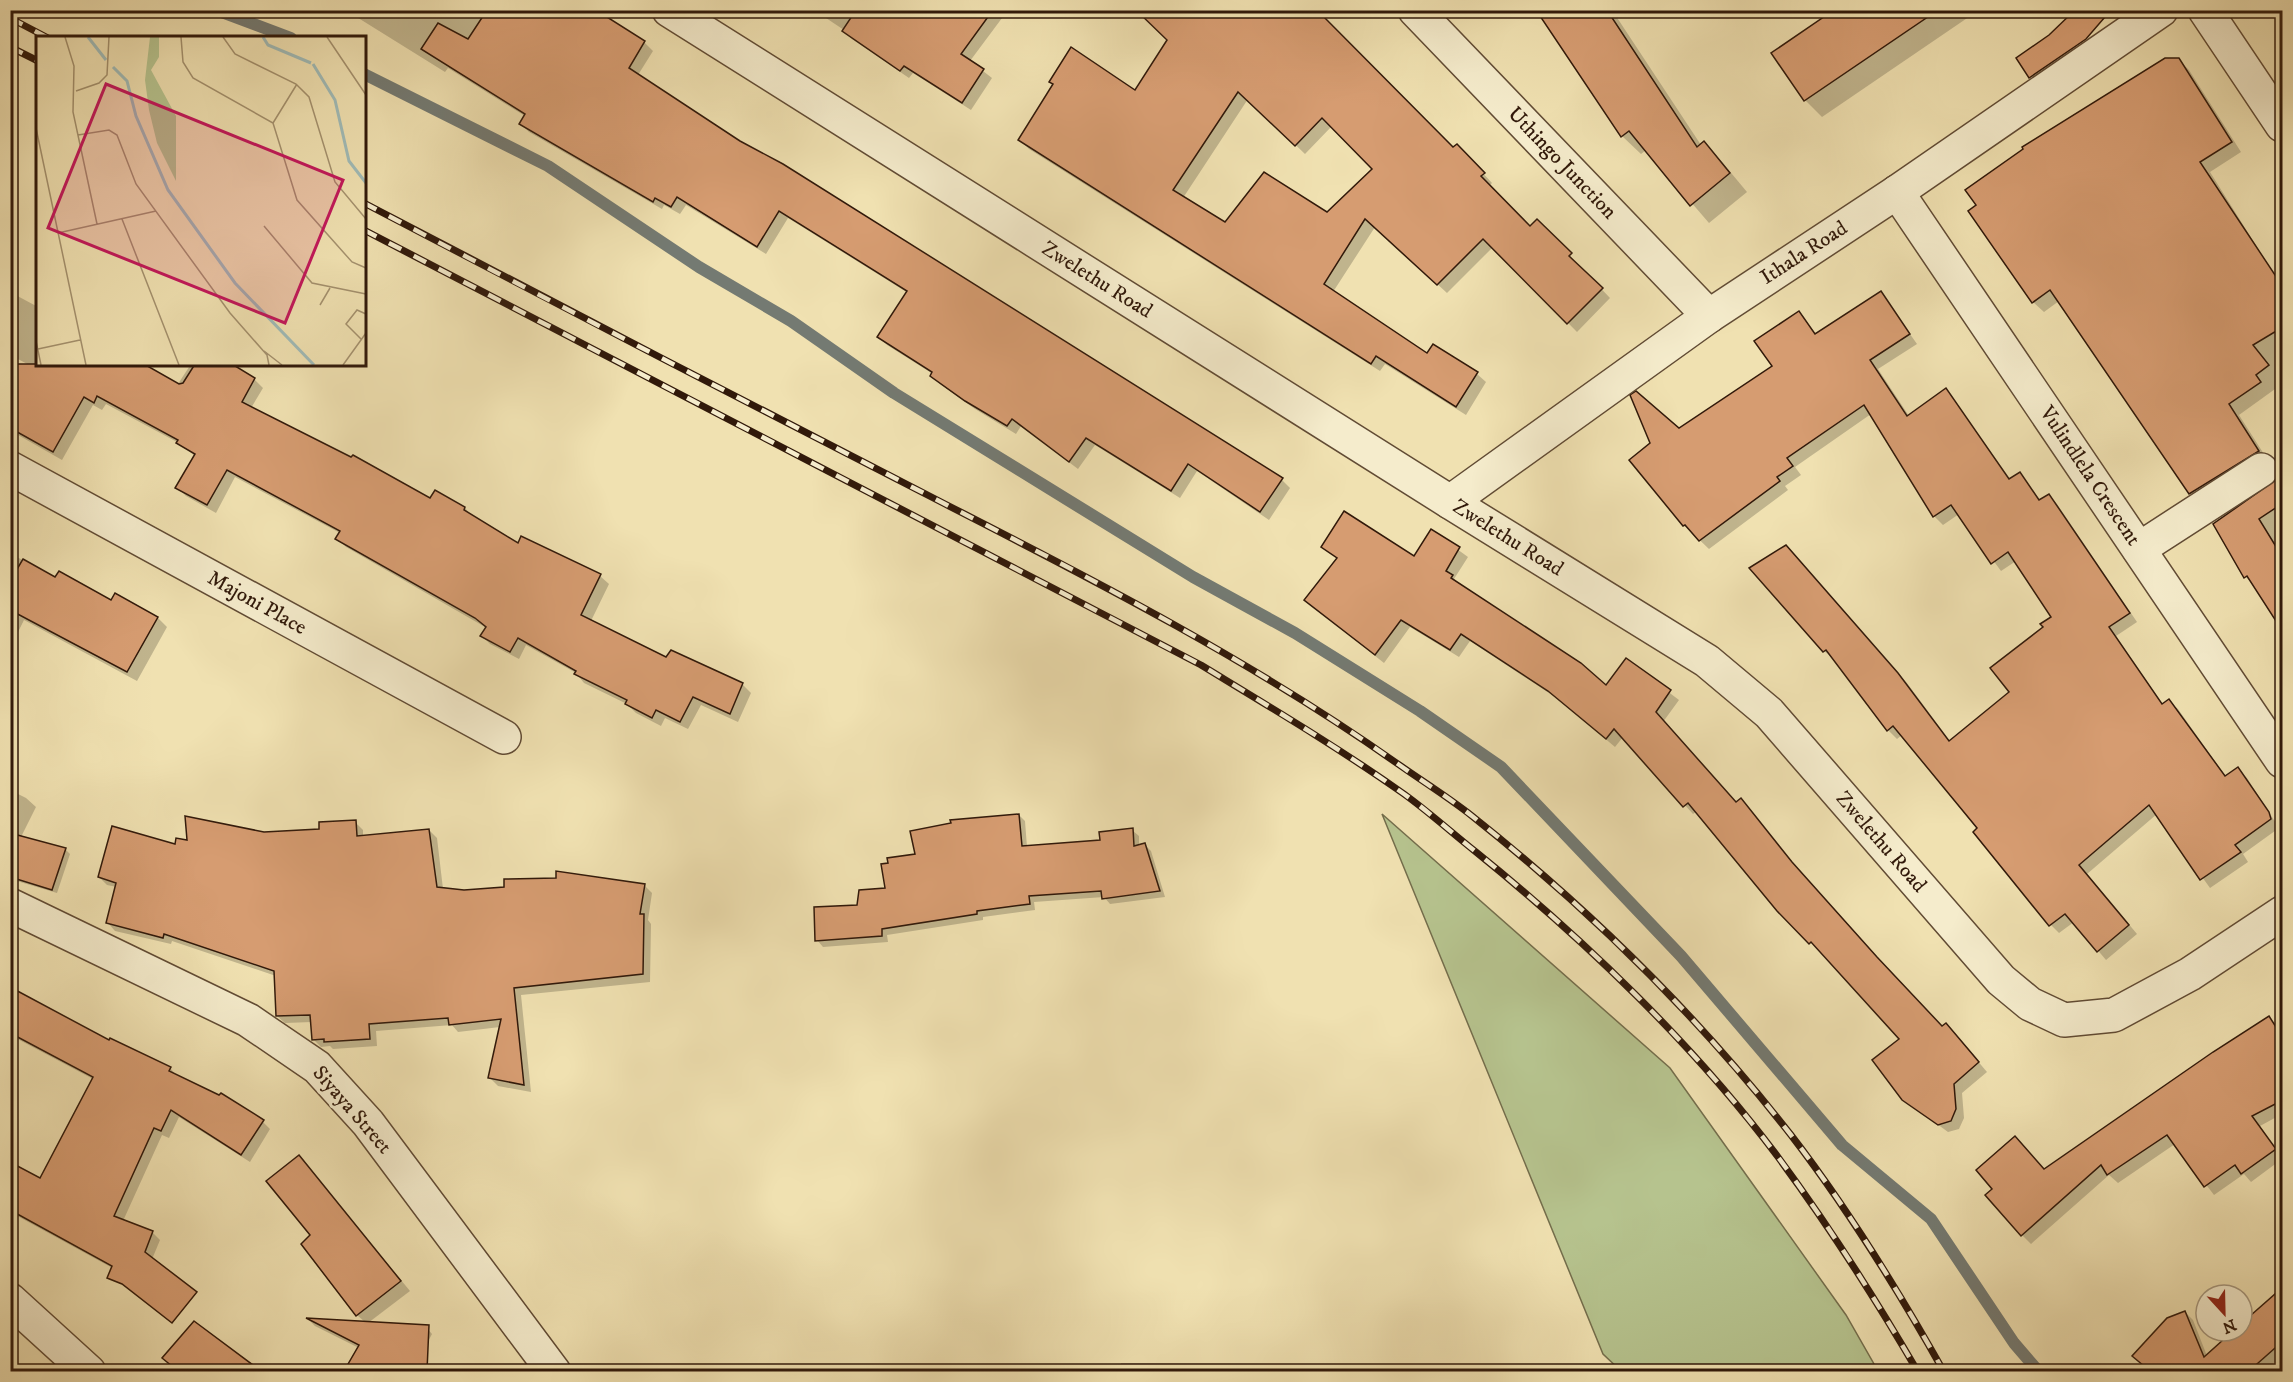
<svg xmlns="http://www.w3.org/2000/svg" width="2293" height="1382" font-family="'IM FELL DW Pica',serif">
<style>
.green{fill:#b6c38e;stroke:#746e4c;stroke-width:1.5}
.shadow{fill:#0003;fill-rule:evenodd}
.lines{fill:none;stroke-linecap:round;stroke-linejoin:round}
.stream{stroke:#747a72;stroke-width:12}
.building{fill:#d69c71;stroke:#31190a;stroke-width:1.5;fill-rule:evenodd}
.minor-casing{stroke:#614b34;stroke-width:36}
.minor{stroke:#f5eccc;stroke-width:33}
.rail-casing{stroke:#31190a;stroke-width:7}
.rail{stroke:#f5eccc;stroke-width:4.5;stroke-dasharray:14;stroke-linecap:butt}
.labels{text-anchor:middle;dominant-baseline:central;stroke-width:6;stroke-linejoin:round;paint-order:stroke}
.street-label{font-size:21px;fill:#31190a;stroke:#f5eccc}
.inset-river{fill:none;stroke:#a0bbb7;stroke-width:3}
.inset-road{fill:none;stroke:#a4916e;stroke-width:1.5}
.view{fill:#c2185b;fill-opacity:0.15;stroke:#c2185b;stroke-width:3}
.inset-edge{fill:none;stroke:#31190a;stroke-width:3}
</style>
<rect width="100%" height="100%" fill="#f0e1b1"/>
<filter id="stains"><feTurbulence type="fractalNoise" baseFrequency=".00333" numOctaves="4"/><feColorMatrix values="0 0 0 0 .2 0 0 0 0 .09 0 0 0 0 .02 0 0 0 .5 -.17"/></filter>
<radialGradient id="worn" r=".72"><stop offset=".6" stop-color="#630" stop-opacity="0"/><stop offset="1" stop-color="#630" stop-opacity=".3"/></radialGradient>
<polygon class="green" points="1382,814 1670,1068 1846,1315 1878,1371 1621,1371 1603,1354"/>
<g class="shadow">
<polygon points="333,10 593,10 644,42 653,51 638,75 740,142 1282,480 1290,488 1269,520 1197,471 1180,498 1095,445 1078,469 1021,426 1016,434 975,409 940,384 933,374 887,345 879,337 908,293 788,218 766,254 686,205 680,214 664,205 662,209 529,132 520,123 525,116 448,68 445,72 347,11 344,16"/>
<polygon points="814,10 1008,10 970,61 992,78 971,110 913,73 909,78 852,39 844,30"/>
<path d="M1152 10H1321L1318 14 1454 149 1466 155 1492 183 1489 186 1530 228 1537 221 1610 298 1577 332 1493 247 1447 293 1375 227 1333 292 1428 355 1434 346 1477 374 1486 382 1466 415 1385 364 1380 371 1029 149 1020 140 1136 92 1169 40ZM1248 99 1305 154 1332 126 1374 169 1327 214 1225 224 1183 198Z"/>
<polygon points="1538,10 1612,10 1701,145 1704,143 1722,162 1747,192 1709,223 1646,150 1641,154 1622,136"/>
<polygon points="1836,10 1979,10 1822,117 1805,100"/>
<polygon points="2109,10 2133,10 2129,18"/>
<polygon points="2059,27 2081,49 2035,81 2018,59"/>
<polygon points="2178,59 2189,70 2241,152 2210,172 2282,287 2282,384 2239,415 2269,462 2200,504 2190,493 2059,301 2044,312 2033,302"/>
<polygon points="10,292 38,307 38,364 178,384 191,364 229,364 254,379 263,388 251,408 431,500 465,508 473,517 518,545 600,576 609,584 591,621 667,659 671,652 743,685 751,693 738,722 701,705 688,729 665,718 661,726 636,713 627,704 584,683 576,673 526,645 519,659 490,644 482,636 485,627 346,547 337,538 340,533 235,477 216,513 186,496 177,487 195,456 177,442 106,404 102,410 93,405 62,460 18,435 10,427 41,371 10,355"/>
<polygon points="1881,293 1917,344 1878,369 1909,416 1946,390 2011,480 2020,474 2041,501 2048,496 2057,504 2137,622 2116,636 2163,705 2169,701 2178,709 2226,777 2238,769 2247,778 2279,828 2243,854 2248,862 2210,888 2157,814 2087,874 2137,934 2106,960 2074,922 2059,933 2051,925 1979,828 1902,735 1897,739 1888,730 1834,659 1824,651 1795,556 1907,683 1950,741 2011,693 2053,617 2016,561 2001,571 1959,514 1943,525 1934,516 1871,414 1795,467 1801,475 1785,486 1788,490 1709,549 1684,525 1652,444 1679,429 1774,366 1799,313 1817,335"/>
<polygon points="2282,469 2282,629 2256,587 2246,577 2215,524 2272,487 2279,480"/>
<polygon points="1432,531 1468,557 1454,579 1460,585 1607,687 1626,660 1679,700 1663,722 1885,968 1942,1028 1954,1033 1987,1072 1962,1093 1964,1118 1959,1129 1948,1132 1903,1099 1901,1039 1820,950 1778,910 1697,811 1693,814 1623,737 1615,747 1558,699 1470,641 1459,657 1410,627 1384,663 1315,608 1338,559 1323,547 1414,558"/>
<polygon points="10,553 56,579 111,602 116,595 158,618 167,627 137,681 24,620 17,634 10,630"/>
<polygon points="10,790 26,798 36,807 21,837 65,849 70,854 57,893 10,879"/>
<polygon points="1019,815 1025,821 1027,847 1101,842 1132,830 1139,836 1139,847 1145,845 1151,851 1165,897 1110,904 1104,897 1034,902 1035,910 983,917 983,920 887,935 888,942 823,947 817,940 859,907 887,890 916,855"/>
<polygon points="355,822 363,830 363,837 429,830 437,838 443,889 464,892 644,885 652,893 648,920 651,924 650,982 521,995 531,1092 498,1086 490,1078 500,1027 458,1032 452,1025 376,1031 377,1046 333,1049 330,1046 321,1047 313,1039 312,1022 285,1023 277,1016 276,976 172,941 171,944 115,931 108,923 117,887 107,885 99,877 188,842 321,830"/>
<polygon points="10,989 109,1042 170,1068 177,1076 263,1122 270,1129 250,1162 179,1117 169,1138 162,1135 123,1221 152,1232 160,1240 143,1281 138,1282 10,1212 10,1164 40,1180 93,1079 10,1035"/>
<polygon points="2269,1018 2282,1031 2282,1114 2260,1126 2282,1159 2251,1182 2244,1174 2214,1195 2175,1144 2118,1183 2109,1175 2031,1244 2022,1235 2045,1171"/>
<polygon points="299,1157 410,1291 368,1323 425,1326 432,1334 412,1372 346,1372 359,1348 315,1326 309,1320 366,1323 357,1315 312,1235"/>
<polygon points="2282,1289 2282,1355 2265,1372 2151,1372 2142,1363 2185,1312 2193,1320 2207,1356 2235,1331 2242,1331 2242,1325"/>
<polygon points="1121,1363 1438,1365 1445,1372 1121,1372"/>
</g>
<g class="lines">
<g class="stream">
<polyline points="216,10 291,38"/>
<polyline points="364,74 548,166 699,267 791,321 894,393 1193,577 1295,633 1420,711 1501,767 1681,956 1842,1145 1931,1219 2014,1343 2039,1372"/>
</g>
</g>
<g class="building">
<polygon points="487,10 596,10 645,41 629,68 740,141 783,164 1283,478 1260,512 1188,464 1171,491 1086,438 1069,462 1012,419 1007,426 965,401 930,376 932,372 877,337 907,291 779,211 757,247 677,197 671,207 655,198 653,202 519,124 525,114 421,49 438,23 468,39"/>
<polygon points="856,10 993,10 961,54 984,69 962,103 904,66 900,71 842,31"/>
<path d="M1136 10H1317L1453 147 1457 144 1485 173 1481 176 1530 226 1537 219 1572 253 1569 256 1603 288 1567 324 1483 239 1437 285 1365 219 1324 284 1427 353 1433 344 1478 372 1456 407 1376 356 1371 364 1018 140 1053 84 1049 82 1071 47 1135 90 1167 40ZM1238 92 1295 146 1322 118 1372 169 1327 212 1264 172 1225 222 1173 190Z"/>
<polygon points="1536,10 1607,10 1697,147 1704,141 1730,173 1690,206 1629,131 1621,137"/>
<polygon points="1834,10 1938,10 1804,101 1771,53"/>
<polygon points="2075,10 2111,10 2086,39 2029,78 2016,58 2049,35"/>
<polygon points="2165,58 2179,58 2232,142 2200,162 2283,287 2283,327 2253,345 2269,365 2256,375 2261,382 2229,404 2259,451 2189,494 2050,290 2032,303 1968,211 1976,205 1965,190 2023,149 2022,147"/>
<polygon points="1881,291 1910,334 1870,360 1907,416 1946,388 2009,479 2020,472 2039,500 2049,494 2130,613 2109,627 2162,704 2169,699 2225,776 2238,767 2269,812 2271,819 2235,845 2241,852 2200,880 2149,805 2079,865 2129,925 2097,952 2065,914 2049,926 1973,832 1977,828 1893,726 1887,731 1826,650 1823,652 1749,568 1786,545 1898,673 1949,741 2009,692 1990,668 2043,627 2040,624 2051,617 2008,552 1991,564 1951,505 1933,517 1864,405 1787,458 1793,466 1777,477 1780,481 1699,541 1685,525 1683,526 1629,460 1650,443 1630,395 1636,391 1679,428 1772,366 1754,341 1799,311 1815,334"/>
<polygon points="10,364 144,364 179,384 183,383 195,364 232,364 255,378 242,402 351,457 353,455 430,498 435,490 465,507 464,510 518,543 521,536 601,574 581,615 666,657 671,650 743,683 730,714 693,697 680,722 656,710 652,718 625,704 627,700 574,674 576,671 518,638 510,652 480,636 486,627 475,618 335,539 340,531 227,470 207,505 175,488 195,454 176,443 178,440 97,396 94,403 84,397 53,452 10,428"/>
<polygon points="2277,479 2283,488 2283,503 2259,519 2283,558 2283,632 2247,576 2244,578 2213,524"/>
<polygon points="1344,511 1414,556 1431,529 1460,547 1446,571 1453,575 1451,578 1581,663 1606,685 1626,658 1671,690 1656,712 1736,802 1741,798 1792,862 1877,957 1942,1026 1946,1023 1979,1062 1954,1084 1956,1109 1951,1121 1938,1125 1902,1100 1872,1060 1899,1039 1811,942 1809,944 1777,911 1688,803 1683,807 1614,729 1606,739 1548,691 1461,634 1450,650 1401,620 1375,655 1304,600 1337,558 1321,547"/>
<polygon points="23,559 55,577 59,571 111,600 115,593 158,617 127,672 10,610 10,581"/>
<polygon points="1019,814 1022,846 1100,840 1099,832 1133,828 1134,846 1145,843 1160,891 1102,899 1101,891 1029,896 1030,904 977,911 977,914 882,929 882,936 815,941 814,907 857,905 859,890 885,888 881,864 888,863 887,858 915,854 910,831 951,823 950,820"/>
<polygon points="185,816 264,832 319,829 319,822 356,820 357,836 429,829 437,887 464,890 504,887 504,879 556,878 556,871 645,884 640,914 644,914 643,974 514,988 524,1085 488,1078 501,1019 449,1025 448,1018 369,1024 370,1039 324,1042 324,1039 312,1040 310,1015 276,1016 274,971 164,934 163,938 106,923 116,883 98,877 112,826 175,844 176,838 187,840"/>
<polygon points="10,833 66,848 52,890 10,877"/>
<polygon points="10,987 109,1040 110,1038 171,1067 169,1071 219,1095 221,1093 264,1120 241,1155 171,1110 161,1131 154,1128 114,1216 153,1231 145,1252 197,1292 172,1323 122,1284 107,1278 112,1266 10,1210 10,1162 40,1178 93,1077 10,1033"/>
<polygon points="2269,1016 2283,1038 2283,1100 2252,1116 2276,1149 2241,1174 2235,1165 2204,1187 2167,1135 2107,1175 2101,1165 2021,1236 1985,1195 1992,1189 1976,1170 2015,1136 2044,1169 2213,1052"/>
<polygon points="299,1155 401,1281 356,1316 301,1244 310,1235 266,1181"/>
<polygon points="2283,1287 2283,1341 2249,1371 2150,1371 2132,1356 2167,1318 2185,1311 2204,1357 2233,1331 2242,1331 2242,1323"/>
<polygon points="306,1318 429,1325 427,1371 344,1371 359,1345"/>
<polygon points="194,1321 261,1371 178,1371 162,1358"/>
</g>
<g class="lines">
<g class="minor-casing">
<g id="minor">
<polyline points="669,10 1450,502 1707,661 1769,713 2001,980 2030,1004 2064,1020 2114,1015 2190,974 2282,913"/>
<polyline points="1415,10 1709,316"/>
<polyline points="2205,10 2282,125"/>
<polyline points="1897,192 2282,761"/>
<polyline points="10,468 504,737"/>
<polyline points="1450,502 1709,316 1897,192 2161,10"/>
<polyline points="2139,549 2261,470"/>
<polyline points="10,905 248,1020 317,1067 368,1123 554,1372"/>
<polyline points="10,1300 89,1372"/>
</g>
</g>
<use href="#minor" class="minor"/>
<g class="rail-casing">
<g id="rail">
<polyline points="10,18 48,38"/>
<polyline points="10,47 38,61"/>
<path d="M364 203C557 305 751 404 945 504 1100 583 1255 663 1398 764 1422 781 1448 797 1472 816 1589 909 1699 1017 1791 1135 1848 1209 1898 1290 1944 1372"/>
<path d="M364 230 1201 665C1270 707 1339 748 1404 794 1429 812 1452 833 1476 852 1584 939 1695 1046 1778 1157 1829 1226 1875 1298 1918 1372"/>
</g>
</g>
<use href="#rail" class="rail"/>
</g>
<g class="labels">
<g class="street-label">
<text transform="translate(1562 163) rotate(46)">Uthingo Junction</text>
<text transform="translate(1804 253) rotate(-33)">Ithala Road</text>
<text transform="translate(1097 280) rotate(32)">Zwelethu Road</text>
<text transform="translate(2090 476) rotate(56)">Vulindlela Crescent</text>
<text transform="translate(1508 538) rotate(32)">Zwelethu Road</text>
<text transform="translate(257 603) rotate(29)">Majoni Place</text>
<text transform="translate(1881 842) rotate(49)">Zwelethu Road</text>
<text transform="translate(352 1110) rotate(49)">Siyaya Street</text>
</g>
</g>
<g transform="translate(36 36)">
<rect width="330" height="330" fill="#f0e1b1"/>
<path d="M114 1H123V21L115 34 140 80V145L121 107 113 74 109 44Z" fill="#b6c38e"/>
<path class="inset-river" d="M52 1 70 24M227 1 232 9 275 27M277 28 299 64 313 125 330 147M77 31 91 45 100 80 132 154 199 247 278 329"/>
<path class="inset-road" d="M29 1 38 30 37 76 61 188M145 1 147 26 157 42 237 87 261 164 316 226 330 232M187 1 199 18 260 48 273 61 299 146 330 183M291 1 330 59M40 55 63 47 71 39 73 1M237 87 261 48M0 92 50 329M42 99 73 94 81 99 100 148 194 277 231 319 233 329M86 183 143 329M228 190 276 247 330 258M22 197 120 175M284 269 294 252M325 303 310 288 321 274 330 278M0 305 5 329M2 313 44 304M228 315 246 329M307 329 330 297"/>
<path class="view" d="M70 48 307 144 249 287 12 192Z"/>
<rect width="330" height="330" class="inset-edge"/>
</g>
<rect width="2293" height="1382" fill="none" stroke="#f0e1b1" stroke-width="36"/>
<rect x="12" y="12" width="2269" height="1358" fill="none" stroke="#31190a" stroke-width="3"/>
<rect x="18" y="18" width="2257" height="1346" fill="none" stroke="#31190a" stroke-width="1.5"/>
<g transform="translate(2224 1313) rotate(158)"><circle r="28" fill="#f5eccc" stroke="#a7987e" stroke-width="1.5"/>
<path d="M0-4.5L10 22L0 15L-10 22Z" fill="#8f2418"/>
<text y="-9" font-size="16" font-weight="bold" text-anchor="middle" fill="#31190a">N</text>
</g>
<rect width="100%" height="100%" filter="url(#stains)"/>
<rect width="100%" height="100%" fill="url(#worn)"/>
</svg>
